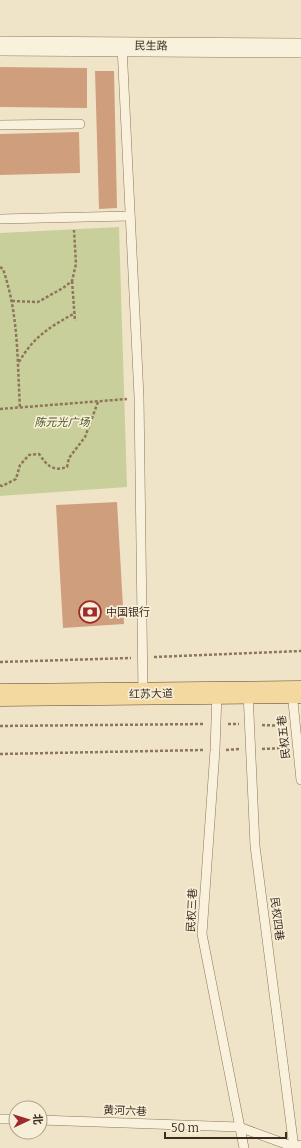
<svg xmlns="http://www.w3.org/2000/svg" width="301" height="1148" font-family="Bitter,'Noto Sans SC',serif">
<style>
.green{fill:#c9cf9b}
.building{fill:#cf9f7d}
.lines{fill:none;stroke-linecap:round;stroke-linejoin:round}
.service-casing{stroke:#8d765c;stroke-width:10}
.minor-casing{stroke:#8d765c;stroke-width:20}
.primary-casing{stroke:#5b4430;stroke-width:23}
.path{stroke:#8d765c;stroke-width:2.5;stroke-dasharray:3 2;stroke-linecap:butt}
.service{stroke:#faf1dc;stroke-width:9}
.minor{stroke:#faf1dc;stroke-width:19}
.primary{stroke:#f3d9a0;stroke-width:22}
.labels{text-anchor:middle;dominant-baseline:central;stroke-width:3.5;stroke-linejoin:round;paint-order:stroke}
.street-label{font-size:11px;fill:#3d2e20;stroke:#f7eed8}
.park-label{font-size:11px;font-style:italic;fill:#4d5a26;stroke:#f7eed8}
.poi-label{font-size:11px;fill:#3d2e20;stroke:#f7eed8;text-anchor:start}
</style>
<rect width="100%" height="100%" fill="#f0e4c8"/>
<polygon class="green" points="119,227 127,487 0,496 0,233"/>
<g class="building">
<polygon points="0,67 87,68 87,108 0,107"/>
<polygon points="95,71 114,71 117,208 99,209"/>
<polygon points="79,132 80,173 0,175 0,134"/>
<polygon points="117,502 124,624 63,628 56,505"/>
</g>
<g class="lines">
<g class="service-casing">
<g id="service">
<polyline points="122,46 139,397 143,693"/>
<polyline points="0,125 80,124"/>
<polyline points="0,219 130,216"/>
<polyline points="248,692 255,846 294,1148"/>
<polyline points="292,692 301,780"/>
<polyline points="217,693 215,750 202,934 244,1148"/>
<polyline points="0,1119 16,1119"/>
<polyline points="40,1120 239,1127 294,1147 301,1145"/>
</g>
</g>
<g class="minor-casing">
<polyline id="minor" points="0,46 301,48"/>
</g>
<g class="primary-casing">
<polyline id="primary" points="0,695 301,692"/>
</g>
<g class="path">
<path d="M0 267 3 269C19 316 17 359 20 408"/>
<polyline points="72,281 75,321"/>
<polyline points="12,301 38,302 63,288 72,281 76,264 74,230"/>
<path d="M19 362C34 336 50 327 75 313"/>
<polyline points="0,409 127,399"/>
<path d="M0 485 2 486 16 479 20 465 29 455 39 454C47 465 52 472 67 467L69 458 85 437 98 402"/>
<polyline points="154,657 301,651"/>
<polyline points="0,662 131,658"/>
<polyline points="228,724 239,724"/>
<polyline points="262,725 285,726"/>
<polyline points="0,726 205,724"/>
<polyline points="262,749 285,748"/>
<polyline points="226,750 239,749"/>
<polyline points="0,754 203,750"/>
</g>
<use href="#service" class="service"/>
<use href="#minor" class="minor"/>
<use href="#primary" class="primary"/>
</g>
<defs>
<g id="bank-ring" transform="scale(1.15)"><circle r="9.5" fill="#f7eed8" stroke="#9e2a2b" stroke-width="1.5"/><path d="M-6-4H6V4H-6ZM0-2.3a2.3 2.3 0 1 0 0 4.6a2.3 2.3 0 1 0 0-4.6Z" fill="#9e2a2b"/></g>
</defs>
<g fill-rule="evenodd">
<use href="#bank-ring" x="90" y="612"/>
</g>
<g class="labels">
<g class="street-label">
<text transform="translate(151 46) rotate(1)">民生路</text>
<text transform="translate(151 694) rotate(-1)">红苏大道</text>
<text transform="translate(284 737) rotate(-96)">民权五巷</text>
<text transform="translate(192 910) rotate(-87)">民权三巷</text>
<text transform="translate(277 919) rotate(83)">民权四巷</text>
<text transform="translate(125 1111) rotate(2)">黄河六巷</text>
</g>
<g class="park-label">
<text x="62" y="422">陈元光广场</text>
</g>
<g class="poi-label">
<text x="106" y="612">中国银行</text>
</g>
</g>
<g transform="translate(28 1120) rotate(86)"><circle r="19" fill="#f7eed8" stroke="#ada18e"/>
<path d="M0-3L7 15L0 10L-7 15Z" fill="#9e2a2b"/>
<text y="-6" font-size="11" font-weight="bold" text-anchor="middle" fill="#3d2e20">北</text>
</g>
<path d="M165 1132v6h121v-6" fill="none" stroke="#3d2e20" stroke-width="2"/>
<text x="171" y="1132" font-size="12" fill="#3d2e20" stroke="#f7eed8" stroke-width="3" paint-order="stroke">50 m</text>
</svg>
